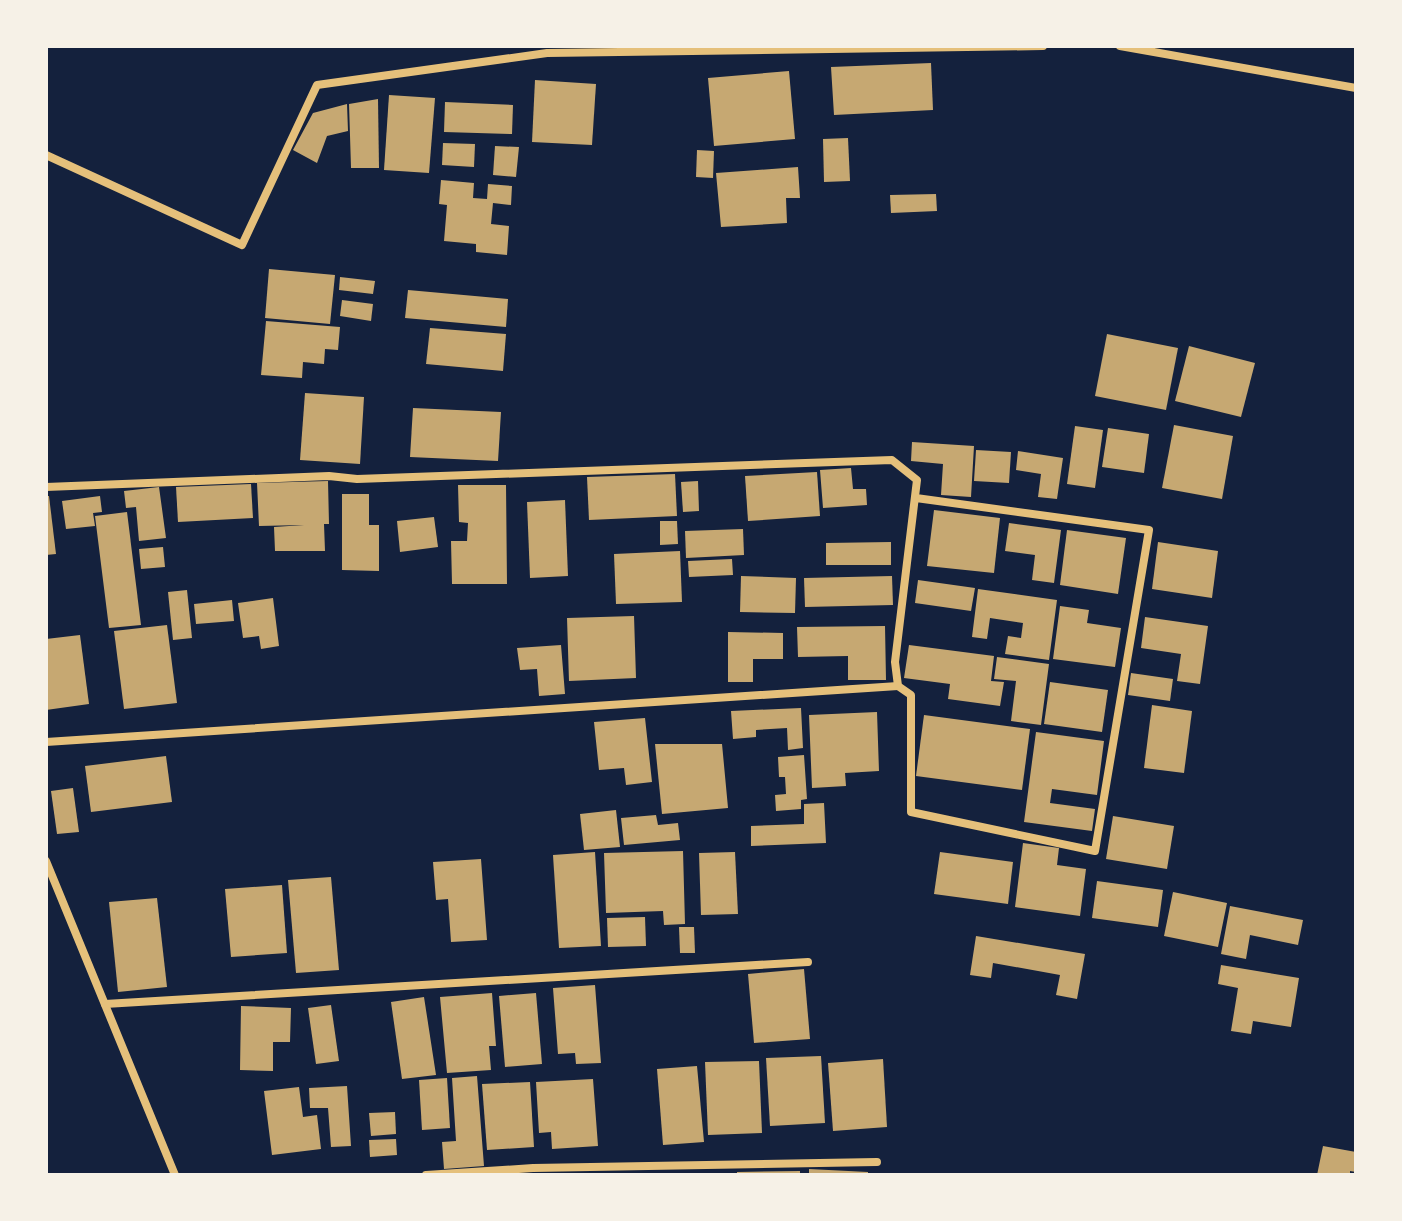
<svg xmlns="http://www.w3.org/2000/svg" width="1402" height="1221" font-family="'Zilla Slab',serif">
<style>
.building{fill:#c6a872}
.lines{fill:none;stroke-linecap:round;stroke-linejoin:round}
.minor{stroke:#e5c07b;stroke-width:8}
</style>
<rect width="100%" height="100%" fill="#14213d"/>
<g class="building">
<polygon points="931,63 933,110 834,115 831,67"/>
<polygon points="789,71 795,139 714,146 708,78"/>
<polygon points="535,80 596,84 592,145 532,142"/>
<polygon points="389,95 435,98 429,173 384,170"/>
<polygon points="378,99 379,168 351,168 349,104"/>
<polygon points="445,102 513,105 512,134 444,132"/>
<polygon points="347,104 348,131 327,136 317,163 293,150 313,113"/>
<polygon points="848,138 850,181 824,182 823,139"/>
<polygon points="443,143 475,144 474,167 442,165"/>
<polygon points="495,146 519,147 516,177 493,175"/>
<polygon points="697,150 714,151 713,178 696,177"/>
<polygon points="798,167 800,198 786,198 787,223 721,227 716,173"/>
<polygon points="441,180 474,183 473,198 487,199 488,184 512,186 511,205 493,203 491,224 509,226 507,255 476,252 476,244 444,241 447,205 439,204"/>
<polygon points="936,194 937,211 891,213 890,195"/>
<polygon points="269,269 335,275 330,324 265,318"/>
<polygon points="340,277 375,281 373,294 339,290"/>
<polygon points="408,290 508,299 506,327 405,318"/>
<polygon points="342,300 373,304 371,321 340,316"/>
<polygon points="266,321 340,327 338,350 325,349 324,364 303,362 302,378 261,375"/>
<polygon points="430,328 506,334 503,371 426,364"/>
<polygon points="1107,334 1178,348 1166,410 1095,396"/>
<polygon points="1189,346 1255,363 1241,417 1175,401"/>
<polygon points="305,393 364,397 360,464 300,460"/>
<polygon points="413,408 501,412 498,461 410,457"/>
<polygon points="1174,425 1233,436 1222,499 1162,488"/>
<polygon points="1075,426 1103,430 1095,488 1067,484"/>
<polygon points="1108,428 1149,434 1144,473 1102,467"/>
<polygon points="912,442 974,446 971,497 941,495 943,464 911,461"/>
<polygon points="976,450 1011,452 1009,483 974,481"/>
<polygon points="1018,451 1063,458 1057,499 1038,497 1041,474 1016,470"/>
<polygon points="851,468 853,489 866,489 867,505 823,508 820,470"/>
<polygon points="817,472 820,516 748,521 745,476"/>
<polygon points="675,474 677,516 589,520 587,477"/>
<polygon points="328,481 329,524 324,524 325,551 275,551 274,527 304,525 259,526 257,483"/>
<polygon points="698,481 699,511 683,512 681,482"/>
<polygon points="251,484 253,518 178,522 176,487"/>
<polygon points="458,485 506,485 507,584 452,584 451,541 467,541 468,523 459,522"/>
<polygon points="159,487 166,538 139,541 136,507 126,508 124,491"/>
<polygon points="342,494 369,494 369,525 379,525 379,571 342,570"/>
<polygon points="46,496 49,496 56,554 46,555"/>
<polygon points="100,496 102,512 93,513 95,526 66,529 62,501"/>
<polygon points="565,500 568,576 530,578 527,502"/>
<polygon points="934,510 1000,518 994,573 927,566"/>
<polygon points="127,512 141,625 109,628 95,516"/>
<polygon points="434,517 438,547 400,552 397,521"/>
<polygon points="660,521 677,521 678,544 660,545"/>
<polygon points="1009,523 1061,530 1054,583 1032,580 1035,555 1005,551"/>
<polygon points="743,529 744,555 686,558 685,531"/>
<polygon points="1067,530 1126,538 1118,594 1060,585"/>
<polygon points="891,542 891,565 826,565 826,543"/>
<polygon points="1158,542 1218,551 1212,598 1152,589"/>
<polygon points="163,547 165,567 141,569 139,549"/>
<polygon points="680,551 682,602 616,604 614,554"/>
<polygon points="732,559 733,575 689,577 688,561"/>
<polygon points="741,576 796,578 795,613 740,612"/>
<polygon points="892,576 893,605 805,607 804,578"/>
<polygon points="918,580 975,588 971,611 915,603"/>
<polygon points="978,589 1057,600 1049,660 1005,654 1008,636 1021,638 1023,623 990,618 987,639 972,637"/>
<polygon points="187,590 192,638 173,640 168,592"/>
<polygon points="273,598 279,646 261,649 259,636 243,638 238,603"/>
<polygon points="232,600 234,621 196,624 194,604"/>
<polygon points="1060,606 1089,610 1087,623 1121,628 1115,667 1053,659"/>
<polygon points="634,616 636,678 569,681 567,618"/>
<polygon points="1145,617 1208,626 1200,684 1177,681 1181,654 1141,648"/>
<polygon points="167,625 177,703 124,709 114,631"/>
<polygon points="885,626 886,680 848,680 848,656 798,657 797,627"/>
<polygon points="728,632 783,633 783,659 753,659 753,682 728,682"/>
<polygon points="80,635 89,704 46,710 46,639"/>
<polygon points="561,645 565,694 539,696 537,669 520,670 517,648"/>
<polygon points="909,645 994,656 991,681 1004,682 1000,706 948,699 950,684 904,678"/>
<polygon points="997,657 1049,664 1041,725 1011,721 1016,681 994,679"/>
<polygon points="1131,673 1173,679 1170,701 1128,695"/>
<polygon points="1050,682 1108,690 1102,732 1044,724"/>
<polygon points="1152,705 1192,711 1184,773 1144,768"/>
<polygon points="801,708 803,748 788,750 787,728 756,730 756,737 733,739 731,711"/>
<polygon points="877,712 879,771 845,773 846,786 812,788 809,715"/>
<polygon points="924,715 1030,729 1022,790 916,776"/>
<polygon points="645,718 652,782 626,785 624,768 599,770 594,722"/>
<polygon points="1036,732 1104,741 1097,795 1052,789 1050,803 1095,809 1092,831 1024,822"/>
<polygon points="655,744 722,744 728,808 662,814"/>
<polygon points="804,755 807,799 801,800 801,809 776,811 775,795 786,794 785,777 779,777 778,757"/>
<polygon points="166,756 172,802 91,812 85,766"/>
<polygon points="73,788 79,832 57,834 51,791"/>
<polygon points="824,803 826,843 751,846 751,826 804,824 804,804"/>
<polygon points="616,810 620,847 584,850 580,814"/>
<polygon points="656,815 658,825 678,823 680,840 624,845 621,818"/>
<polygon points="1113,816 1174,826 1167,869 1106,859"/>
<polygon points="1023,843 1059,848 1057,865 1086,869 1080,916 1015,907"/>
<polygon points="683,851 685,924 664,925 663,911 606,913 604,853"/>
<polygon points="595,852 601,946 559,948 553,855"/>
<polygon points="735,852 738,914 701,915 699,853"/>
<polygon points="940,852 1013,862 1008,904 934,894"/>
<polygon points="481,859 487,940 451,942 448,899 436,900 433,862"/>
<polygon points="331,877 339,970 296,973 288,880"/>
<polygon points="1097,881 1163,890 1158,927 1092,918"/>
<polygon points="282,885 287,953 231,957 225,889"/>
<polygon points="1173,892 1227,903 1218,947 1164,936"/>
<polygon points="157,898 167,987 118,992 109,902"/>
<polygon points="1230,906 1303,920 1298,945 1250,935 1246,959 1221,954"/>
<polygon points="645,917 646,946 608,947 607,918"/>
<polygon points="679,927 694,927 695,953 680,953"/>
<polygon points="976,936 1085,954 1077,999 1056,995 1060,975 993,963 991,978 970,975"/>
<polygon points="1221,965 1299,978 1291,1027 1253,1021 1251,1034 1231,1031 1238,988 1218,984"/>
<polygon points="804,969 810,1039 754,1043 748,974"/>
<polygon points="595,985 601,1063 576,1064 575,1053 558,1054 553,988"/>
<polygon points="492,993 496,1046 489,1046 491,1070 447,1073 440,997"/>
<polygon points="536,993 542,1064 505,1067 499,996"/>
<polygon points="424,997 436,1075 402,1079 391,1002"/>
<polygon points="331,1005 339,1061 316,1064 308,1008"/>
<polygon points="241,1006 291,1008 290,1042 273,1042 273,1071 240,1070"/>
<polygon points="821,1056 825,1123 770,1126 766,1058"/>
<polygon points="883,1059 887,1127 833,1131 828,1063"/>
<polygon points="759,1061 762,1133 708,1135 705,1062"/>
<polygon points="697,1066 704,1142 663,1145 657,1069"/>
<polygon points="477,1076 484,1166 444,1169 442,1142 456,1141 452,1078"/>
<polygon points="447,1078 450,1128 422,1130 419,1080"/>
<polygon points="593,1079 598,1146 552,1149 551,1132 539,1133 536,1082"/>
<polygon points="530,1082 534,1147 487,1150 482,1084"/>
<polygon points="347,1086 351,1146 331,1147 328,1108 310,1108 309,1088"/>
<polygon points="299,1087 303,1117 317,1115 321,1149 272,1155 264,1091"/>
<polygon points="395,1112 396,1134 371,1136 369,1113"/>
<polygon points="396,1139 397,1155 370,1157 369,1140"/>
<polygon points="1323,1146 1356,1152 1356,1172 1350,1171 1350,1175 1317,1175"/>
<polygon points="809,1169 868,1172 868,1175 809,1175"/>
<polygon points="800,1171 800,1175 737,1175 737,1172"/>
</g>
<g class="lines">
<g class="minor">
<polyline points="1120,46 1356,88"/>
<polyline points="46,155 242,245 317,85 547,53 1043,46"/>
<polyline points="46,487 329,476 357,479 892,460 917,480 895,662 898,686 911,695 911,812 1095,851 1149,530 916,498"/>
<polyline points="46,742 898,686"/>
<polyline points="46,861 175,1175"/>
<polyline points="105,1004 808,962"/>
<polyline points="426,1175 533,1168 877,1162"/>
</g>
</g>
<rect width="1402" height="1221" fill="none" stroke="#f6f1e7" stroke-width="96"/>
</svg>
